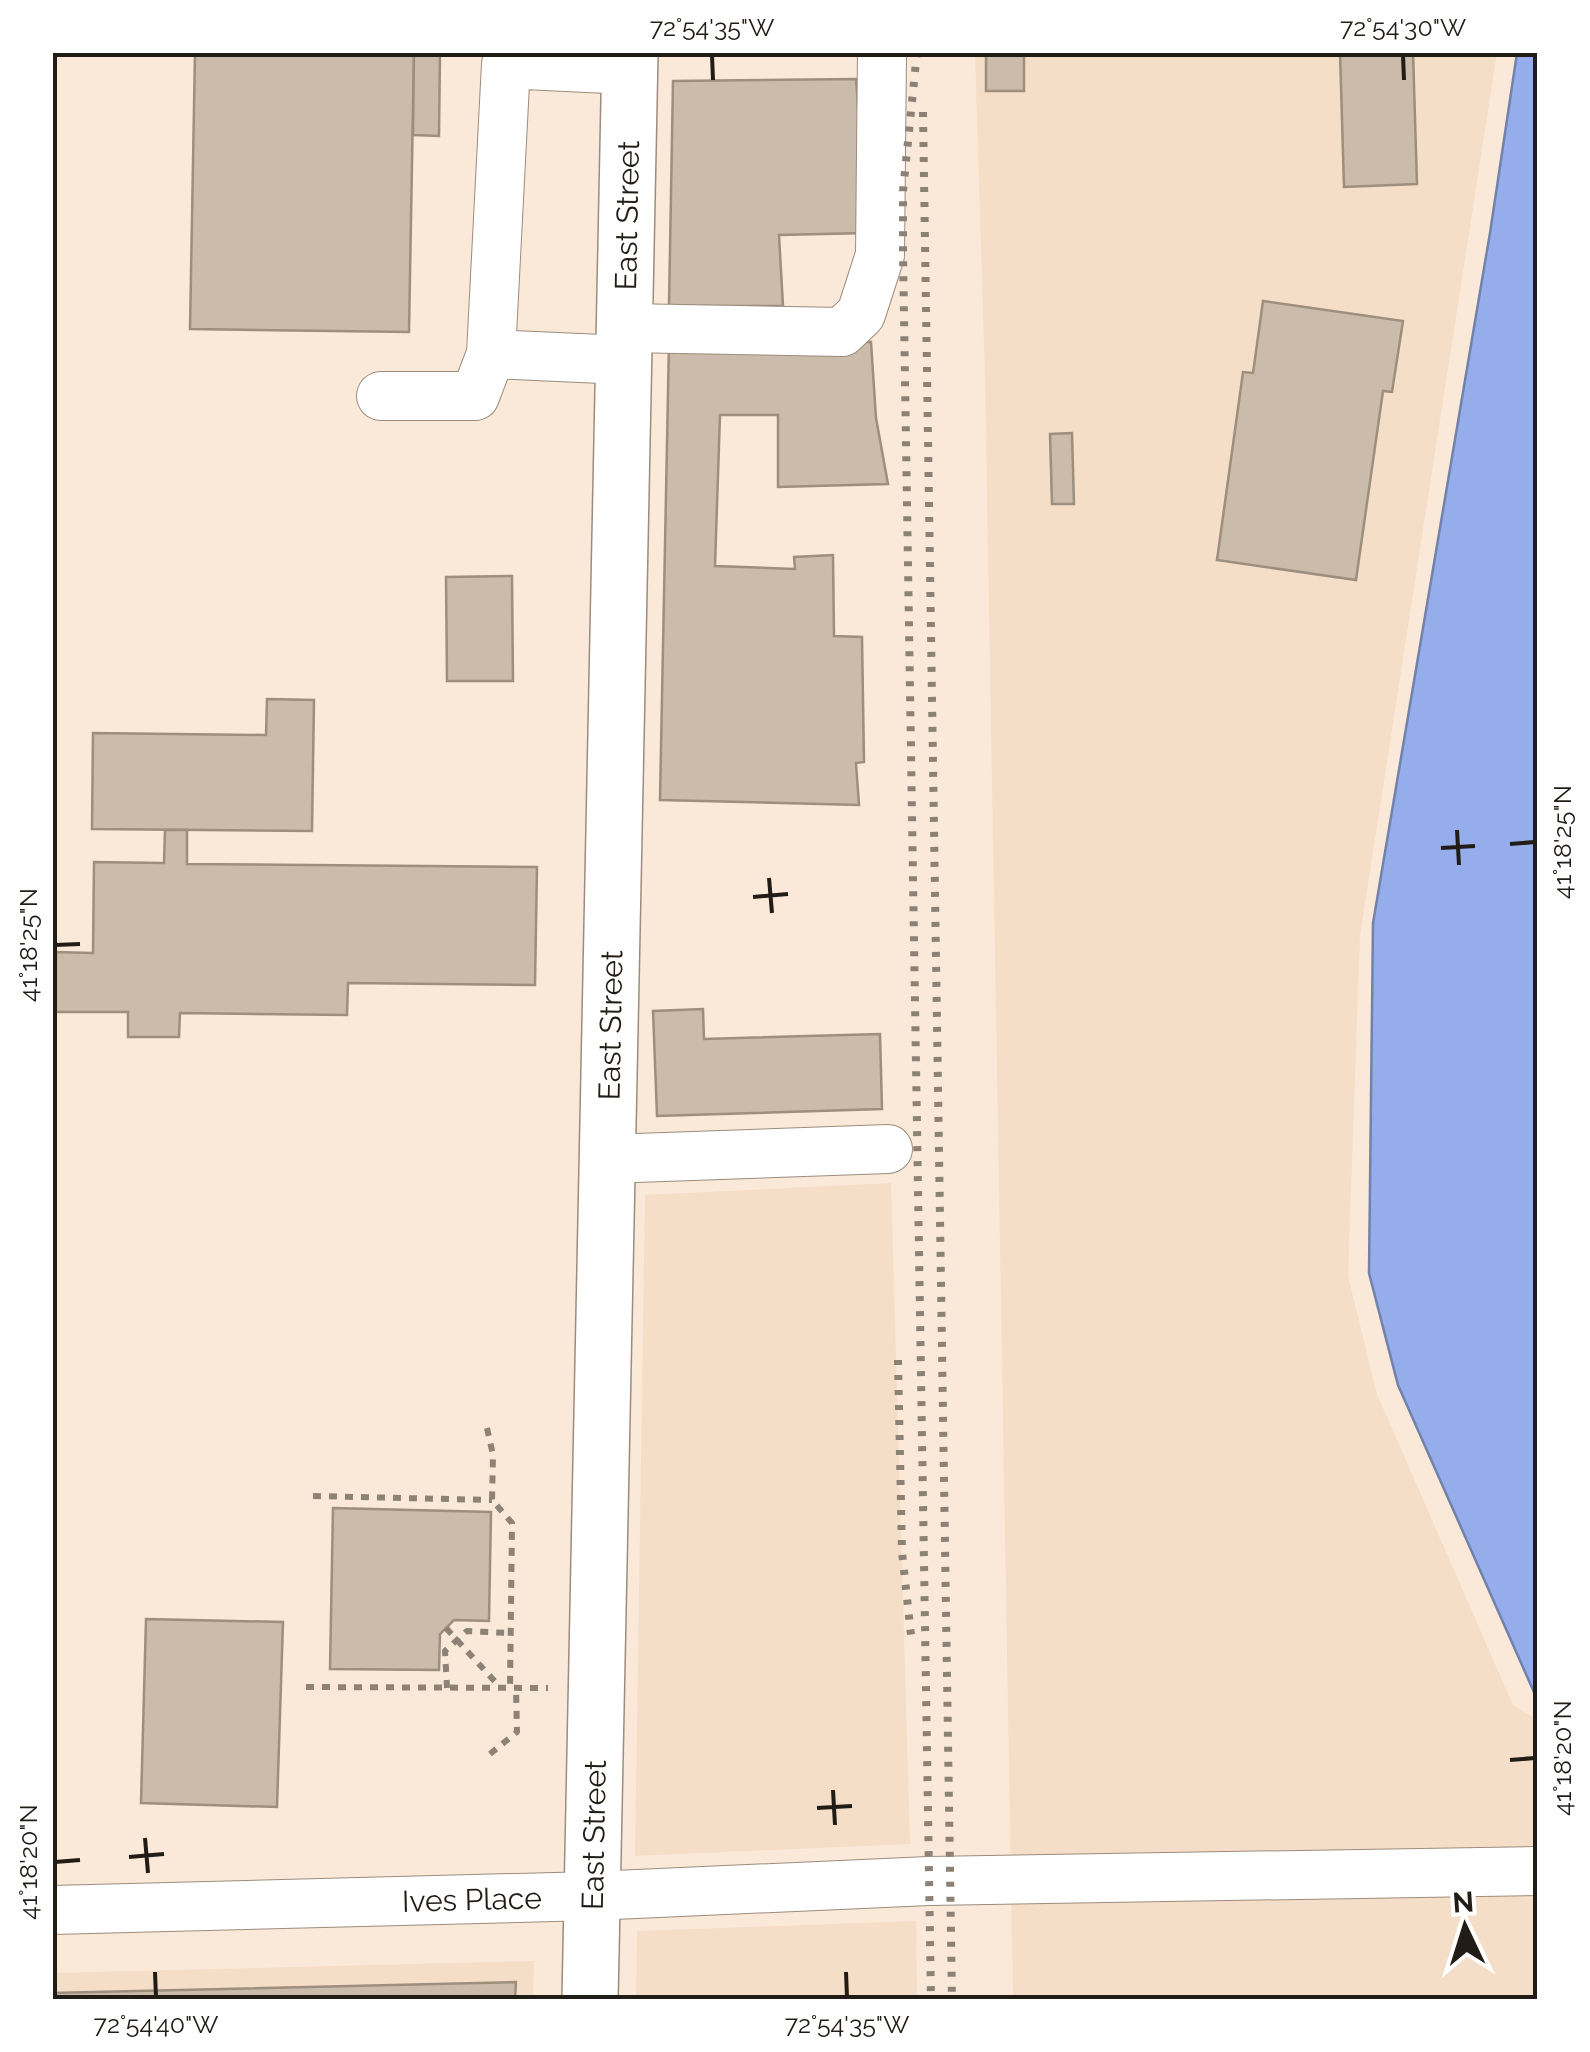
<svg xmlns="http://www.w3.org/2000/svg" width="1590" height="2052" font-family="Raleway,sans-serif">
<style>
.built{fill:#f5dec8}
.water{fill:#95adeb;stroke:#7282ab;stroke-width:2.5}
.building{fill:#cbbbaa;stroke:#9d8e7e;stroke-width:2.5}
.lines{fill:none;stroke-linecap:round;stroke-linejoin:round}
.minor-casing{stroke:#9c8c7d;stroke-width:50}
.major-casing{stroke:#9c8c7d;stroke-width:58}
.path{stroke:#8d8276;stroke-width:6;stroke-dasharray:8 8;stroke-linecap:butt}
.minor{stroke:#fff;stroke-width:48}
.major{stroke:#fff;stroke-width:55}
.rail{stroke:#8c8175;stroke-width:8;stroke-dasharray:5 10;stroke-linecap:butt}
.ticks{fill:none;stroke:#221c16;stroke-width:4}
.labels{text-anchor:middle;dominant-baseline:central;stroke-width:10;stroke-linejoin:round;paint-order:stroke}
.street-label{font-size:30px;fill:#221c16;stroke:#fff}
.neatline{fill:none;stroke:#221c16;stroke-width:4}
.ticks-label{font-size:25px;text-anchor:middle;fill:#221c16}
</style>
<rect width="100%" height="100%" fill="#fae9d8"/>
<g class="built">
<polygon points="975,53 1497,53 1360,936 1348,1276 1377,1394 1513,1705 1537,1719 1537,1999 1013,1999 985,379"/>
<polygon points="891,1183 910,1844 635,1856 645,1195"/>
<polygon points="916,1921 917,1999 636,1999 637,1931"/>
<polygon points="534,1961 533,2000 53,1999 52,1973"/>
</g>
<polygon class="water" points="1517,53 1538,53 1537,1699 1398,1385 1369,1273 1373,923 1490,233"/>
<g class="building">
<polygon points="195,52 414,52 409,332 190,329"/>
<polygon points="414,52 440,52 439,136 413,135"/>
<rect x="986" y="52" width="38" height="39"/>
<polygon points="1340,52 1413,52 1417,184 1344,187"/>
<polygon points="856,79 867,233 779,235 783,306 669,306 673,81"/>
<polygon points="1263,301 1403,321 1392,392 1383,391 1356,580 1217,560 1243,372 1253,373"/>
<polygon points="669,341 871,342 876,418 888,484 778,487 778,415 720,415 715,566 795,569 794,557 833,555 834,636 862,637 864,762 856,763 859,805 660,800"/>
<polygon points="1072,433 1074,504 1052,504 1050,434"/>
<polygon points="512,576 513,681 447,681 446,577"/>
<polygon points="267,699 314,700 312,831 92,829 93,733 266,735"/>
<polygon points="165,830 187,830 187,864 537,867 535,985 348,983 347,1015 180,1013 179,1037 128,1037 128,1012 55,1012 56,952 93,953 94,862 164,863"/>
<polygon points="703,1009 704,1039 880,1034 882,1109 657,1116 653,1011"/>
<polygon points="333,1508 491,1512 489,1621 454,1620 440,1634 439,1670 330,1669"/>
<polygon points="146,1619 283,1622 277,1807 141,1803"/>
<polygon points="516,1982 515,2000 52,2000 52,1993"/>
</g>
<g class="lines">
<g class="minor-casing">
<g id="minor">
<polyline points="624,328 842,332 861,314 880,255 882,52"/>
<polyline points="491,354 624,360"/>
<polyline points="381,396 475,396 491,354 506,64 629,70"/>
<polyline points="607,1159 888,1149"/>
<path id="s1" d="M52 1910 592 1896 929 1881 1538 1871"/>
</g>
</g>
<g class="major-casing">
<g id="major">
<path id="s2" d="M590 2000 630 52"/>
</g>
</g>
<g class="path">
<polyline points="487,1428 493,1455 492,1500 512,1523 510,1688"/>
<polyline points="313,1496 492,1500"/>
<polyline points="446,1628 500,1687"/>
<polyline points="306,1687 548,1688"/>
<polyline points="447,1688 445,1651 467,1631 509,1633"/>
<polyline points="490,1754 517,1732 516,1688"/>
</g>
<use href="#minor" class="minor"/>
<use href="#major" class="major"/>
<g class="rail">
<polyline points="917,52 903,191 903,253 931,2000"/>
<polyline points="923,112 952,2000"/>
<polyline points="898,1360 902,1552 911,1635"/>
</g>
</g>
<path class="ticks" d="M712 55 713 80M1403 55 1404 80M1457 830 1459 865M1510 844 1535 842M1441 848 1475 846M769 878 772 913M753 897 788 894M55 945 80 944M1510 1760 1535 1758M833 1790 835 1825M817 1808 852 1806M145 1838 148 1873M129 1857 164 1854M55 1862 80 1860M155 1972 156 1997M846 1972 847 1997"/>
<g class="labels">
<g class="street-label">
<text stroke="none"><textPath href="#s2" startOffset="1785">East Street</textPath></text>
<text stroke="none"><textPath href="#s2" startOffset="975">East Street</textPath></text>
<text stroke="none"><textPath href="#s2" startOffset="165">East Street</textPath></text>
<text stroke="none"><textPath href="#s1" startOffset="420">Ives Place</textPath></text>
</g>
</g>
<rect width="1590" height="2052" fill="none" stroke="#ffffff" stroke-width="110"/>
<g transform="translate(1465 1927) rotate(356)" stroke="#ffffff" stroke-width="8" paint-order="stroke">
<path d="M0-8L18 38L0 25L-18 38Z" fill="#221c16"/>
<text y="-15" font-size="28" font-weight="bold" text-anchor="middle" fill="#221c16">N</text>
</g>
<rect x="55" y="55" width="1480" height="1942" class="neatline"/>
<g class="ticks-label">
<text x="712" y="36">72°54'35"W</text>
<text x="1403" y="36">72°54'30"W</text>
<text transform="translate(1562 842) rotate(-90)" y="9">41°18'25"N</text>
<text transform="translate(28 945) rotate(-90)" y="9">41°18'25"N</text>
<text transform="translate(1562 1758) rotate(-90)" y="9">41°18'20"N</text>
<text transform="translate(28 1862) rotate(-90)" y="9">41°18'20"N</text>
<text x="156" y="2033">72°54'40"W</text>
<text x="847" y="2033">72°54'35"W</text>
</g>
</svg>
